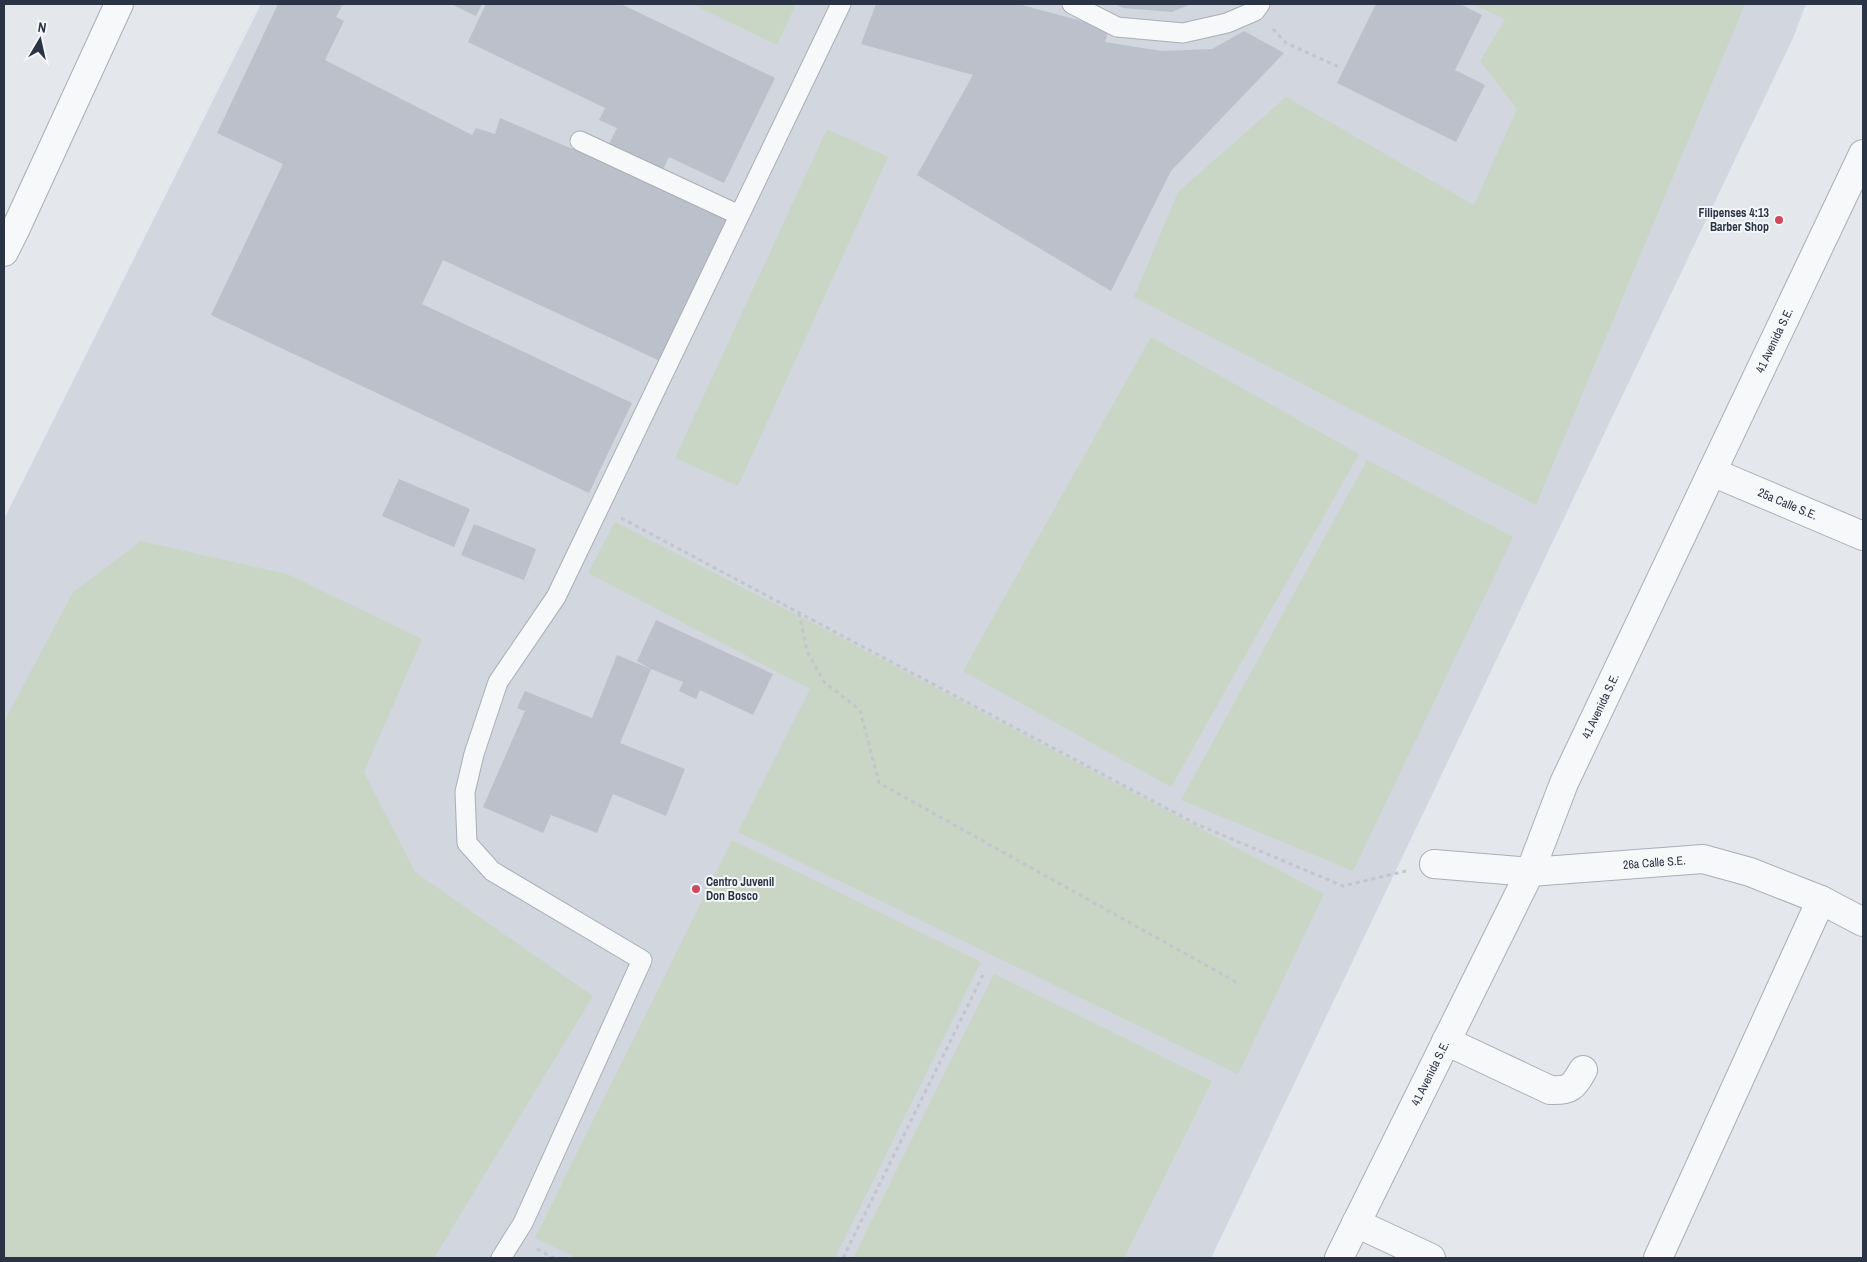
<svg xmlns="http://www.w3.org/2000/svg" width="1867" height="1262" font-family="'Archivo Narrow',sans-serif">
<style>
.built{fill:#d2d6de}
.green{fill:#c9d6c5}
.building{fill:#bbc0ca}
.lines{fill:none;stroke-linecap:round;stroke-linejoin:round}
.lane-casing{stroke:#a9aeb7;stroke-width:21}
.street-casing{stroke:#a9aeb7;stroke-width:30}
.path{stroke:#c2c5cb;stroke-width:3;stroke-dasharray:4 4;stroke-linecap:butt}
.lane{stroke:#f7f8fa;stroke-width:19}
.street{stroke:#f7f8fa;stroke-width:28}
.poi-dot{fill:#d1495b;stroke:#f4f6f9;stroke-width:2}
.labels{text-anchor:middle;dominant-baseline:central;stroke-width:4;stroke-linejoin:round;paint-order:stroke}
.poi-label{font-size:12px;font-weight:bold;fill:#2b3445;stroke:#f4f6f9;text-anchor:end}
.street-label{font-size:12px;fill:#2b3445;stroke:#f4f6f9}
</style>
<rect width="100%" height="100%" fill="#e4e7ec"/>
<polygon class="built" points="261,4 1806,4 1793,38 1211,1258 4,1258 4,519"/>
<g class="green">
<polygon points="692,4 796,4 777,45"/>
<polygon points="1471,4 1745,4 1536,505 1134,297 1178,192 1286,97 1474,205 1517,109 1480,61 1505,19"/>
<polygon points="827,129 888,157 738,486 675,458"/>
<polygon points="1151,337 1359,454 1171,787 963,671"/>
<polygon points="1367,460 1513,537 1353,871 1181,800"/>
<polygon points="615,522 838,636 1324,894 1238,1074 738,832 810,689 588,573"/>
<polygon points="141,541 287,574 422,639 364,772 415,872 593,996 434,1258 4,1258 4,722 73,592"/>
<polygon points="732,840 981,962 835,1258 576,1258 535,1238"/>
<polygon points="994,974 1212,1081 1124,1258 853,1258"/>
</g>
<g class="building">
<polygon points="278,4 343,4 336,17 344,21 325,60 472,135 476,128 495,134 500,118 729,216 660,361 443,260 422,304 632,403 589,493 211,315 283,164 217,133"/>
<polygon points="451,4 482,4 476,16"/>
<polygon points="486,4 621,4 775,78 724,183 669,157 663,170 609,144 617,128 599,120 605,108 468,42"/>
<polygon points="876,4 1018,4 1109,28 1105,42 1162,51 1212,49 1244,31 1284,53 1171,171 1111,291 917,175 973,75 861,44"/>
<polygon points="1115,4 1191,4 1172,12 1123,8"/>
<polygon points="1376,4 1460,4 1482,15 1455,70 1485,85 1456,142 1337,83"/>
<polygon points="399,479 470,509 454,547 382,516"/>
<polygon points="474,524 536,549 524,580 461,555"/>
<polygon points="656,620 773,674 753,715 700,690 696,699 679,691 683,682 651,669 637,661"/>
<polygon points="617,655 651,669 620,743 685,769 666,816 613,794 597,833 551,815 543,833 483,807 525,711 517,708 525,691 592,718"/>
</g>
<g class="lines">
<g class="lane-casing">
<g id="lane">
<polyline points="1072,4 1117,27 1183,33 1227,23 1255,11 1260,4"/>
<polyline points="580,141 739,215"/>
<polyline points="501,1258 523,1223 642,960 492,871 467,843 465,792 474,754 498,682 556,597 841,4"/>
</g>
</g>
<g class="street-casing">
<g id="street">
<polyline points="4,252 16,228 119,4"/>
<path id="s1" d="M1712 472 1863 536"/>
<path id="s2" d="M1434 864 1530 872 1703 859 1750 872 1821 900 1863 922"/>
<path d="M1446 1041 1550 1090C1571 1091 1573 1087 1583 1070"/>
<polyline points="1356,1223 1431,1258"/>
<path id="s3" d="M1339 1258 1530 872 1564 783 1863 154"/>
<polyline points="1658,1258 1821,900"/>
</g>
</g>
<g class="path">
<polyline points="1273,29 1286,43 1339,67"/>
<polyline points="621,518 1196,824 1343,886 1406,871"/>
<polyline points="799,613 807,651 824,682 860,710 879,783 1238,983"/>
<polyline points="537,1249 554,1258"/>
<polyline points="843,1258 983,975"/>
</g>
<use href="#lane" class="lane"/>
<use href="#street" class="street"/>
</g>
<g class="poi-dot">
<circle cx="1779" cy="220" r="5"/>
<circle cx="696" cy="889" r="5"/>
</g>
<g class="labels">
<g class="poi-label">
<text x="1769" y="213">Filipenses 4:13<tspan x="1769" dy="14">Barber Shop</tspan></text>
<text x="706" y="882" text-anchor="start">Centro Juvenil<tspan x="706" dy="14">Don Bosco</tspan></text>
</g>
<g class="street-label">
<text stroke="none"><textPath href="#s3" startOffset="1016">41 Avenida S.E.</textPath></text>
<text stroke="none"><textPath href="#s1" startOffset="82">25a Calle S.E.</textPath></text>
<text stroke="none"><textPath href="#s3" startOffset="611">41 Avenida S.E.</textPath></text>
<text stroke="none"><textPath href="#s2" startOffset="221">26a Calle S.E.</textPath></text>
<text stroke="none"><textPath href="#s3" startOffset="206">41 Avenida S.E.</textPath></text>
</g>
</g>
<rect width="1867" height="1262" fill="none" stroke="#2b3445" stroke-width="10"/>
<g transform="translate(40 40) rotate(9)" stroke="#f4f6f9" stroke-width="4" paint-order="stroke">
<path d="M0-4L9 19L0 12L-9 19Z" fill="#2b3445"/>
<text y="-8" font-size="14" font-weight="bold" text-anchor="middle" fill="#2b3445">N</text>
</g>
</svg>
